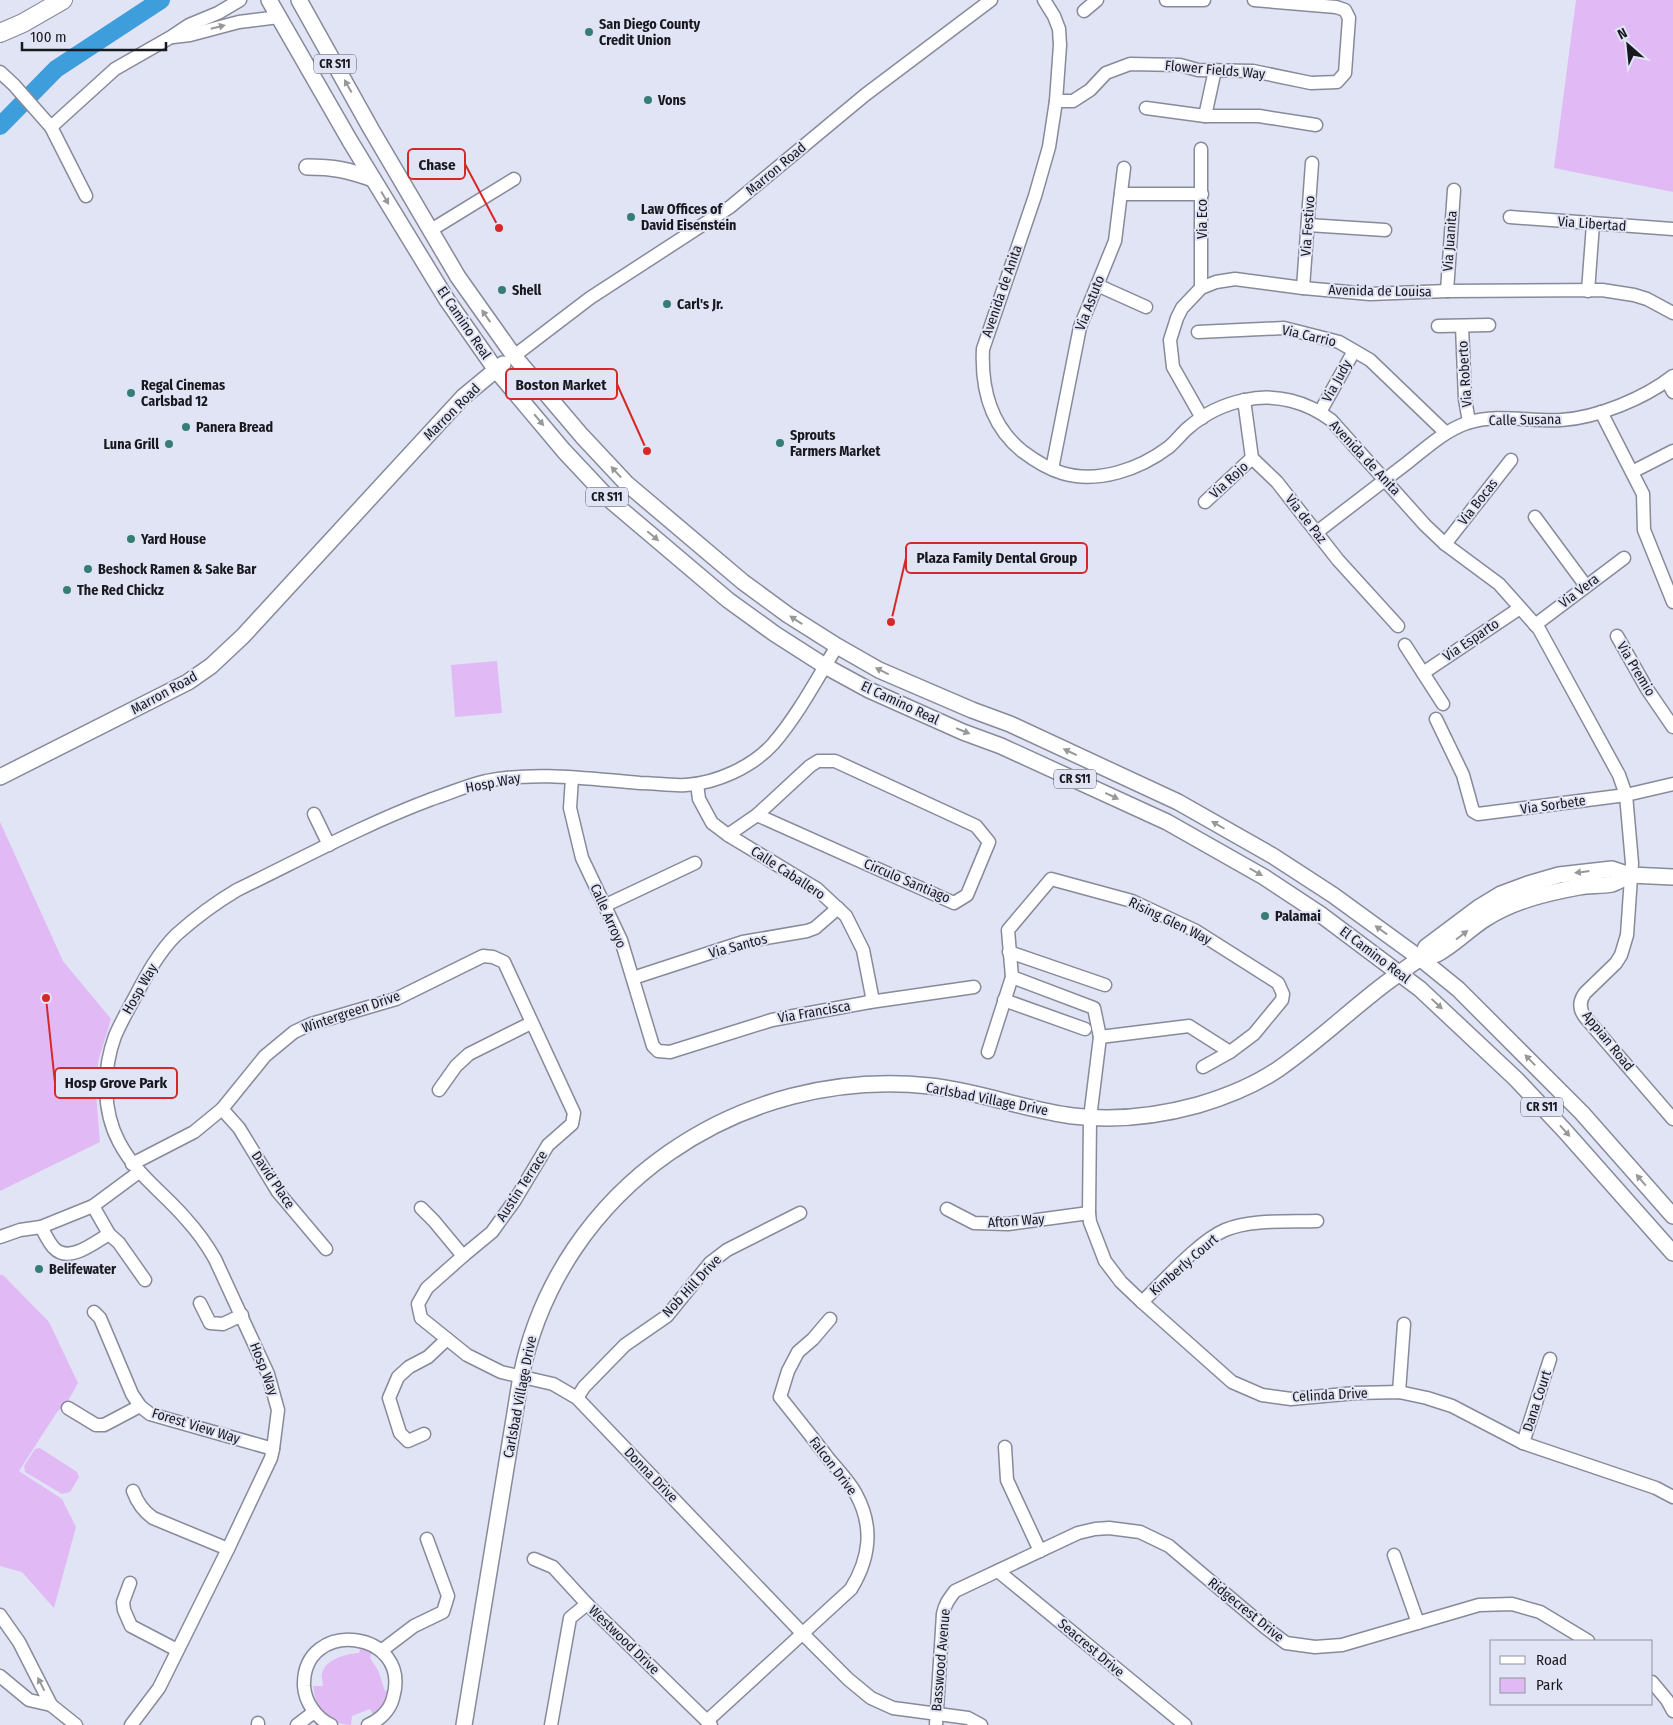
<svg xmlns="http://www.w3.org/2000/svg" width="1673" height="1725" font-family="'Fira Sans Condensed',sans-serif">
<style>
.green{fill:#e1baf5}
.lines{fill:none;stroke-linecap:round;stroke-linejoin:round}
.river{stroke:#3e9edb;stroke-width:18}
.minor-casing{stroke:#878a99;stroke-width:15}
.major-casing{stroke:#878a99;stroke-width:18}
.highway-casing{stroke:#878a99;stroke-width:20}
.minor{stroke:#fff;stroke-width:12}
.major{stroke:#fff;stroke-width:15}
.highway{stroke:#fff;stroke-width:18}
.oneway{fill:#97989a}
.poi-dot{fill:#367d75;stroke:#e1e4f5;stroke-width:2}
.labels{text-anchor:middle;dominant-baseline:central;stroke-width:4;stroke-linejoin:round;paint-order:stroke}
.shield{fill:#e1e4f5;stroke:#54565f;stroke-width:1}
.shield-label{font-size:12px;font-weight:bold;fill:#18191f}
.poi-label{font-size:14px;font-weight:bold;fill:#18191f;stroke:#e1e4f5;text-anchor:start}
.street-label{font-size:14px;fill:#18191f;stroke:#e1e4f5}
.leader{fill:none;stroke:#d62828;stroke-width:2}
.callout-dot{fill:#d62828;stroke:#e1e4f5;stroke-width:2}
.callout{fill:#e1e4f5;stroke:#d62828;stroke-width:2}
.callout-label{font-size:15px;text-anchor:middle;font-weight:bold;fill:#18191f}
</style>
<rect width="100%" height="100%" fill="#e1e4f5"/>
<g class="green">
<polygon points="1576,0 1673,0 1673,192 1554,168"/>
<polygon points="497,661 502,713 455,717 451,665"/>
<polygon points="0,822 63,961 111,1019 98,1062 96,1093 100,1142 0,1191"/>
<polygon points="0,1275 3,1275 49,1322 78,1383 68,1401 57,1412 19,1471 62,1499 76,1527 54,1608 22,1572 0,1566"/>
<polygon points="40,1448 77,1472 79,1477 70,1492 62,1494 25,1472 24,1466 35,1449"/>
<path d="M361 1646 372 1652 370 1658 378 1670 385 1691 390 1690 389 1699 374 1717 370 1709 352 1716 351 1725C327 1723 316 1710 313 1686H323C323 1682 321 1677 322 1674 325 1659 346 1654 359 1653Z"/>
</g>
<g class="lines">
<polyline class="river" points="0,126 56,69 161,0"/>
<g class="minor-casing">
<g id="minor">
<path d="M1044 0 1054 16 1059 29 1060 45 1056 101 1049 147 1035 196 983 349C981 389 990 425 1022 451 1034 460 1048 469 1062 473 1098 484 1140 469 1169 447 1176 441 1181 434 1188 428 1204 414 1225 404 1245 400 1276 393 1307 402 1331 420L1425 525 1445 544 1499 584 1539 629 1619 775 1626 795 1632 863 1627 935 1621 955 1616 963 1585 993C1579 1001 1579 1009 1585 1017L1673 1119"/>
<polyline points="1166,0 1204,0"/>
<polyline points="1084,11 1097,0"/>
<polyline points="173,37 190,35 239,22 279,17"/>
<polyline points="0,72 14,85 51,127 86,196"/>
<polyline points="1056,101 1073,101 1090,90 1106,73 1130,64 1180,65 1198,70 1253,71 1311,83 1337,82 1345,73 1349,18 1345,10 1336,7 1254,0"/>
<polyline points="1146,108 1205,116 1259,116 1316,125"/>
<polyline points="1205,116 1215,70"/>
<polyline points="51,127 115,69 171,37 189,25 218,13 240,0"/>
<polyline points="1201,149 1201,288"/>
<polyline points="1121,194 1202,194"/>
<polyline points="1510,217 1673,229"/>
<polyline points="1308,225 1385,230"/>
<polyline points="431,230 514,179"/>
<polyline points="1097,285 1146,307"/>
<polyline points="1303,288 1312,163"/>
<polyline points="1447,291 1454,190"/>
<polyline points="1588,291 1593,224"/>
<polyline points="1438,326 1489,325"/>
<polyline points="1462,326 1465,399 1469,422"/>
<polyline points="1198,332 1284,328 1339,342 1370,360 1446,433"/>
<polyline points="514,356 590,298 730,207 865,95 991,0"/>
<polyline points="1667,381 1673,392"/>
<polyline points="1244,400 1252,458 1277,482 1338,560 1398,626"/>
<polyline points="1320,412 1354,351"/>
<polyline points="1601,412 1643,494 1644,530 1673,602"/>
<polyline points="1202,418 1173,367 1170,340 1177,318 1182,308 1201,288 1216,282 1235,279 1303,288 1370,294 1447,291 1602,290 1634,295 1647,299 1673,313"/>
<polyline points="1052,469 1080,327 1115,241 1124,168"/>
<polyline points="1632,472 1673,451"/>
<polyline points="1205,502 1252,458"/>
<polyline points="1535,517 1586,586"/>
<path d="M1317 532C1347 509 1377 486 1407 463 1426 448 1444 431 1467 423 1498 413 1530 422 1561 420 1597 418 1645 398 1673 376"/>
<polyline points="1445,544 1511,460"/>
<polyline points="1535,625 1624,558"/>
<polyline points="1617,636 1647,689 1673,727"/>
<polyline points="1405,645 1443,704"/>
<polyline points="1423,673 1520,608"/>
<polyline points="1436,719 1463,775 1473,811 1478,814 1626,795 1673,784"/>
<polygon points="818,761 835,761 976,826 989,842 967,895 954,903 757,815 810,766"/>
<polyline points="572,778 570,808 582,858 621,940 653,1046 658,1051 670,1052 772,1020 870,1002 974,987"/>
<polyline points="697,784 699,799 712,823 728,835 817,889 846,916 863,950 872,996 870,1002"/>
<polyline points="314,814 329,845"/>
<polyline points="728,835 757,815"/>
<polyline points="606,905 695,863"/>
<polyline points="1009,952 1105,985"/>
<polyline points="1012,977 1094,1008 1100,1037"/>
<polyline points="633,978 743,942 807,931 815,928 838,908"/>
<polyline points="1004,1000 1085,1029"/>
<polyline points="988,1052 1012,977 1008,930 1051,879 1132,901 1196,931 1278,983 1283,994 1282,1000 1254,1034 1230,1052 1203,1067"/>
<polyline points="1230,1052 1189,1026 1100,1037 1090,1118 1089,1213 1090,1222 1105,1261 1121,1282 1142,1302 1232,1382 1262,1395 1291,1399 1356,1393 1399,1392 1427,1398 1452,1406 1523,1443 1656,1488 1673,1497"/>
<polyline points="439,1090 456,1066 469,1054 531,1023"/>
<polyline points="222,1109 239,1128 278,1192 326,1249"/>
<polyline points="132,1164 194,1132 222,1109 265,1056 294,1032 311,1024 396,999 483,956 493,957 504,962 574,1113 572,1124 548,1145 515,1200 492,1232 463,1256"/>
<polyline points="93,1206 109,1234 119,1243 145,1280"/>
<polyline points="421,1208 434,1221 463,1256 427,1288 418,1304 421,1318 467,1355 501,1372 553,1384 577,1398 803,1634 848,1679 871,1698 893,1708 968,1718 981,1725"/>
<polyline points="947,1209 974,1223 1008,1224 1089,1213"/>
<path d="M41 1227C45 1234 49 1243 54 1248 69 1264 95 1242 109 1234"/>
<polyline points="0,1237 20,1230 41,1227 93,1206 139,1172"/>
<path d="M1142 1302C1163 1282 1199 1241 1225 1230 1251 1219 1289 1222 1317 1221"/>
<polyline points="200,1303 210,1323 223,1324 242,1315"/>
<polyline points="94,1312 100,1318 132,1394 140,1406 150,1414 273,1449"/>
<polyline points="1399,1392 1404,1324"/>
<polyline points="577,1398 584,1387 625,1345 667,1316 710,1263 727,1250 800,1213"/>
<polyline points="68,1408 96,1425 104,1425 140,1406"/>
<polyline points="424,1434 408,1441 400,1433 389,1398 398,1377 409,1367 428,1357 447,1339"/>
<polyline points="1523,1443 1550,1359"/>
<polyline points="1005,1447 1007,1480 1040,1551"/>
<path d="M133 1491C137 1502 143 1511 153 1518L228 1549"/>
<polyline points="1394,1555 1418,1623"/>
<polyline points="534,1559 553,1567 587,1604 711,1725"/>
<polyline points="998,1571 1185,1725"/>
<polyline points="130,1583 123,1602 124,1610 131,1626 177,1650"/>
<polyline points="0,1615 19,1642 51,1705 29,1700 0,1676"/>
<polyline points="381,1651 414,1626 443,1612 448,1596 427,1539"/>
<polyline points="1652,1682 1667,1700 1673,1711"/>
<polyline points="51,1705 76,1725"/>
<path d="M707 1721 851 1589C870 1558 874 1527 856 1494 849 1481 837 1469 828 1458 812 1437 796 1417 780 1397L788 1371 798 1352 813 1339 830 1319"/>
<polyline points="258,1723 258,1725"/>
<path d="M131 1725 159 1688 228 1549 271 1458 273 1449 278 1410 268 1374 215 1259C207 1245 197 1231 186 1219 163 1192 137 1176 119 1142 102 1110 103 1069 115 1036 121 1022 129 1008 136 995 147 974 159 952 176 935 195 918 215 903 237 890 301 859 365 824 432 799 450 793 468 785 486 781 537 771 589 779 640 783 655 783 671 786 686 785 717 783 752 767 773 744 798 715 817 679 837 646"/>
<polyline points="297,1725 314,1712"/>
<path d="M331 1725C316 1718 305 1702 304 1686 302 1617 413 1629 393 1698 390 1710 380 1720 368 1725"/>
<polyline points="551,1725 570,1618 587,1604"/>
<path d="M936 1725 943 1614C945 1604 949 1599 955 1591L1078 1533 1095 1529 1109 1528 1140 1532 1169 1546 1266 1628 1286 1643 1315 1647 1342 1645 1479 1605 1512 1604 1540 1612 1588 1641"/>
</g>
</g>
<g class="major-casing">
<g id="major">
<polyline points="269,0 350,141 447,300 496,370 564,451 610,500 728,600 775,634 825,666 869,690 963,732 1001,746 1167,822 1264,877 1320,914 1420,989 1516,1079 1564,1130 1673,1253"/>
<polyline points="299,0 371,129 458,277 514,356 582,436 626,483 743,582 788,615 837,646 879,670 972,710 1010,724 1178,802 1273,856 1333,895 1421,959 1458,989 1582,1113 1673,1216"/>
<path d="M307 167C334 167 348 170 373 179"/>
<polyline points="0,777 188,682 211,666 243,636 463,397 503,364"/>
<polyline points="1421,959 1426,947 1478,908 1501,894 1528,884 1559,875 1612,869 1630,875 1673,877"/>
<path d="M464 1725 521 1376C560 1187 741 1066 930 1086 979 1091 1025 1110 1073 1116 1115 1121 1158 1116 1198 1105 1225 1097 1253 1086 1277 1070 1315 1044 1349 1011 1386 983 1396 976 1407 967 1418 960 1424 957 1431 957 1437 954 1453 946 1469 929 1485 919 1513 901 1546 893 1579 887 1589 885 1601 886 1612 884 1618 882 1624 878 1630 875"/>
</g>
</g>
<g class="highway-casing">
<polyline id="highway" points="0,33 23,23 63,0"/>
</g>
<use href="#minor" class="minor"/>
<use href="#major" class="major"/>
<use href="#highway" class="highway"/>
</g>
<defs><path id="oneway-solid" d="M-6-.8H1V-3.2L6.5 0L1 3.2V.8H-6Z" transform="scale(1.25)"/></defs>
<g class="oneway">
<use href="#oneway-solid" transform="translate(218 27) rotate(-14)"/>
<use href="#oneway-solid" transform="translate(348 86) rotate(-119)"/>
<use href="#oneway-solid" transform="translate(385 198) rotate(59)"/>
<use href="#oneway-solid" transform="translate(486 316) rotate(-125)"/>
<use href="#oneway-solid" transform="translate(539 420) rotate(50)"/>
<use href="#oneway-solid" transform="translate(616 472) rotate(-133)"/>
<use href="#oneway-solid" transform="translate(653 536) rotate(40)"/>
<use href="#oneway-solid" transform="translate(796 620) rotate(-147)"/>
<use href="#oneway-solid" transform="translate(882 671) rotate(-154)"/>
<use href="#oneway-solid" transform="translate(963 731) rotate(22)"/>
<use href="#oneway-solid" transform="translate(1070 752) rotate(-155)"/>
<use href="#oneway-solid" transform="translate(1112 796) rotate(25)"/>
<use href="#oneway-solid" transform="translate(1218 825) rotate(-150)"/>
<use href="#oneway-solid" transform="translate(1256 872) rotate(30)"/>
<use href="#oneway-solid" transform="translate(1582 872) rotate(173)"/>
<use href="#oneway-solid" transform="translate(1381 930) rotate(-144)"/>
<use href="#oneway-solid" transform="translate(1462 935) rotate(-37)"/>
<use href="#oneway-solid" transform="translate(1437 1004) rotate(43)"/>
<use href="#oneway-solid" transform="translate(1530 1060) rotate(-134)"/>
<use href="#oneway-solid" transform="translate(1565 1131) rotate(48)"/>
<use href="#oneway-solid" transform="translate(1641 1180) rotate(-131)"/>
<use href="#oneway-solid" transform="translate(41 1684) rotate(-117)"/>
</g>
<g class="poi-dot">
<circle cx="589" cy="32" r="5"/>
<circle cx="648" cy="100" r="5"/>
<circle cx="631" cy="217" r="5"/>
<circle cx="502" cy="290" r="5"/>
<circle cx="667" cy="304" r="5"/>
<circle cx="131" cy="393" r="5"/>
<circle cx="186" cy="427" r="5"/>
<circle cx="780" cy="443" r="5"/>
<circle cx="169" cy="444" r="5"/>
<circle cx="131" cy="539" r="5"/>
<circle cx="88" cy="569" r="5"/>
<circle cx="67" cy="590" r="5"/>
<circle cx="1265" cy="916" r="5"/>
<circle cx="39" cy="1269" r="5"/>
</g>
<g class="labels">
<g class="shield">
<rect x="314" y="54.5" width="42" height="19" rx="4"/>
<rect x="586" y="487.5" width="42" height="19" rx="4"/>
<rect x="1054" y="769.5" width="42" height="19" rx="4"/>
<rect x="1521" y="1097.5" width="42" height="19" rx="4"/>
</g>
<g class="shield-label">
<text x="335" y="64">CR S11</text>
<text x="607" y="497">CR S11</text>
<text x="1075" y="779">CR S11</text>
<text x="1542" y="1107">CR S11</text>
</g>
<g class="poi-label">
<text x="599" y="24">San Diego County<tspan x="599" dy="16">Credit Union</tspan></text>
<text x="658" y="100">Vons</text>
<text x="641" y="209">Law Offices of<tspan x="641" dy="16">David Eisenstein</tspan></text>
<text x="512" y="290">Shell</text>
<text x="677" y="304">Carl's Jr.</text>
<text x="141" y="385">Regal Cinemas<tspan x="141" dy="16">Carlsbad 12</tspan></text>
<text x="196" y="427">Panera Bread</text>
<text x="790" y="435">Sprouts<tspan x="790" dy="16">Farmers Market</tspan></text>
<text x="159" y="444" text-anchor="end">Luna Grill</text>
<text x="141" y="539">Yard House</text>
<text x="98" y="569">Beshock Ramen &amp; Sake Bar</text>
<text x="77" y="590">The Red Chickz</text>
<text x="1275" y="916">Palamai</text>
<text x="49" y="1269">Belifewater</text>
</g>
<g class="street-label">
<text transform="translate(1215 70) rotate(5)">Flower Fields Way</text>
<text transform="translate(776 169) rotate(-40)">Marron Road</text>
<text transform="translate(1202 219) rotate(-90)">Via Eco</text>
<text transform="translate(1592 224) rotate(4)">Via Libertad</text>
<text transform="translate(1308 226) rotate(-86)">Via Festivo</text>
<text transform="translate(1450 241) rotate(-86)">Via Juanita</text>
<text transform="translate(1002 291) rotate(-71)">Avenida de Anita</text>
<text transform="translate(1380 291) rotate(1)">Avenida de Louisa</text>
<text transform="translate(1090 303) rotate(-69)">Via Astuto</text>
<text transform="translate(464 323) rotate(56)">El Camino Real</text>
<text transform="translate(1309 336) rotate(13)">Via Carrio</text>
<text transform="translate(1465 374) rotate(-94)">Via Roberto</text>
<text transform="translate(1337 381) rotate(-61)">Via Judy</text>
<text transform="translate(452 412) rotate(-45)">Marron Road</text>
<text transform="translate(1525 420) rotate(-1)">Calle Susana</text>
<text transform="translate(1365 458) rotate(47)">Avenida de Anita</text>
<text transform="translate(1229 480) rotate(-43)">Via Rojo</text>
<text transform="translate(1478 502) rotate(-52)">Via Bocas</text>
<text transform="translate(1306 519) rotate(52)">Via de Paz</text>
<text transform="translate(1579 591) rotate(-37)">Via Vera</text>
<text transform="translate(1471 640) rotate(-34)">Via Esparto</text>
<text transform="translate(1636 669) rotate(59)">Via Premio</text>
<text transform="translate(164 693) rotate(-29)">Marron Road</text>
<text transform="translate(900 703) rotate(25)">El Camino Real</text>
<text transform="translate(493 783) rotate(-11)">Hosp Way</text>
<text transform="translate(1553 805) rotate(-8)">Via Sorbete</text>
<text transform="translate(788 873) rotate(33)">Calle Caballero</text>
<text transform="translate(907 881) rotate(23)">Circulo Santiago</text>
<text transform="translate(608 916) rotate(66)">Calle Arroyo</text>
<text transform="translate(1170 921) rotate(26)">Rising Glen Way</text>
<text transform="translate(738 946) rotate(-15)">Via Santos</text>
<text transform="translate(1375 955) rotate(37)">El Camino Real</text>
<text transform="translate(140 989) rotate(-60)">Hosp Way</text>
<text transform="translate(351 1012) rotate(-19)">Wintergreen Drive</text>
<text transform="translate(814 1012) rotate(-10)">Via Francisca</text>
<text transform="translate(1608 1041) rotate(51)">Appian Road</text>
<text transform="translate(987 1099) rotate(11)">Carlsbad Village Drive</text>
<text transform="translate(273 1180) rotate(56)">David Place</text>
<text transform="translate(522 1186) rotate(-57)">Austin Terrace</text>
<text transform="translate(1016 1221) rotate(-4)">Afton Way</text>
<text transform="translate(1184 1265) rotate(-41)">Kimberly Court</text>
<text transform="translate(692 1286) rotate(-47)">Nob Hill Drive</text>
<text transform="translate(264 1369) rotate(69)">Hosp Way</text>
<text transform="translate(1330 1395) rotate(-3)">Celinda Drive</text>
<text transform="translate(520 1397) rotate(-79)">Carlsbad Village Drive</text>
<text transform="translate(1537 1401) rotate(-72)">Dana Court</text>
<text transform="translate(196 1426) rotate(17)">Forest View Way</text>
<text transform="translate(833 1466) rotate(53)">Falcon Drive</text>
<text transform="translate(651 1475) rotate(46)">Donna Drive</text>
<text transform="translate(1246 1610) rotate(39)">Ridgecrest Drive</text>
<text transform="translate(624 1640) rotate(44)">Westwood Drive</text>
<text transform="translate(1091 1648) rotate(40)">Seacrest Drive</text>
<text transform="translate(941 1660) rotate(-85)">Basswood Avenue</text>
</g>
</g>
<path class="leader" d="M499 228L465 164M647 451L617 384M891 622L906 558M46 998L55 1083"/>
<g class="callout-dot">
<circle cx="499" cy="228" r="5"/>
<circle cx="647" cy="451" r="5"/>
<circle cx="891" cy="622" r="5"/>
<circle cx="46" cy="998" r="5"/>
</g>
<g class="callout">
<rect x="408" y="149" width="57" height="30" rx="5"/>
<rect x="506" y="369" width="111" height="30" rx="5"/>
<rect x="906" y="543" width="181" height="30" rx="5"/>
<rect x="55" y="1068" width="122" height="30" rx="5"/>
</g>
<g class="callout-label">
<text x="437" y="170">Chase</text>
<text x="561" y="390">Boston Market</text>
<text x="997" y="563">Plaza Family Dental Group</text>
<text x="116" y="1088">Hosp Grove Park</text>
</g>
<rect x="1490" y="1640" width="162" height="65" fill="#e1e4f5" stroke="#91939f"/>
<rect x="1500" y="1656" width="25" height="8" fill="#ffffff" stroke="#91939f"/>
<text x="1536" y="1665" font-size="15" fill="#18191f">Road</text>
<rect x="1500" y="1678" width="25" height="15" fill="#e1baf5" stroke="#91939f"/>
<text x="1536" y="1690" font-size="15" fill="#18191f">Park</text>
<g transform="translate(1628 45) rotate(333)" stroke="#e1e4f5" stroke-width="4" paint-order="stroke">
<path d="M0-4L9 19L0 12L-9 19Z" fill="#18191f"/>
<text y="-8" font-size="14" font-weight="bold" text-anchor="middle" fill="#18191f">N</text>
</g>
<path d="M22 42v8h144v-8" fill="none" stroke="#18191f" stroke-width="2.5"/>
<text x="30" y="42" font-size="15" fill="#18191f" stroke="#e1e4f5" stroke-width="4" paint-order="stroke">100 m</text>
</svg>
